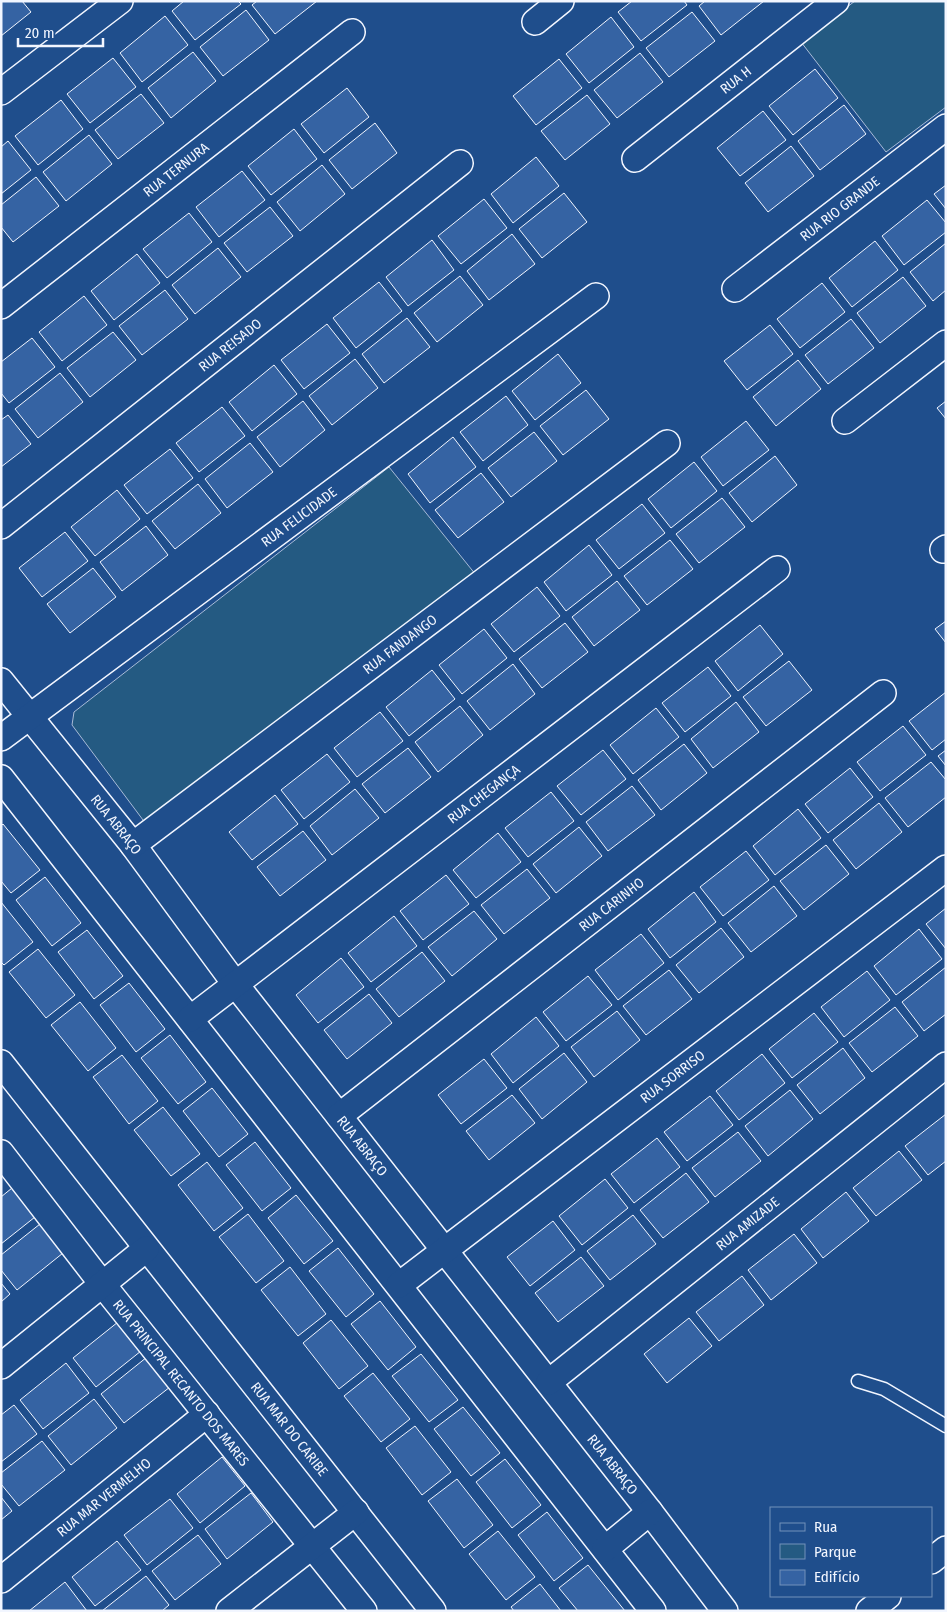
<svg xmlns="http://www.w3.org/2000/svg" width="947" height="1612" font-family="'Fira Sans Condensed',sans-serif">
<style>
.green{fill:#245a82;stroke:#a8bbd7}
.building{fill:#3563a3;stroke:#f2f6ff}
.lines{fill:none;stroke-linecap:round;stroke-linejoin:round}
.service-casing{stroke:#f2f6ff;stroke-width:15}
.minor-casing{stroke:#f2f6ff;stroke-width:28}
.service{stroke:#1f4e8c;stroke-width:12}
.minor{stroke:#1f4e8c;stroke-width:25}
.labels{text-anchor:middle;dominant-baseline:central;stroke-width:4;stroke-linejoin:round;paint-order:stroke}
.street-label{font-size:14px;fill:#f2f6ff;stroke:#1f4e8c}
</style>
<rect width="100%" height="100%" fill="#1f4e8c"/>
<g class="green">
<polygon points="855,1 946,1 946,107 886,152 801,42"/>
<polygon points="389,467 476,575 146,824 72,725 74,712"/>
</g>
<g class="building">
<polygon points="1,1 22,1 31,12 1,36"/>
<polygon points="184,1 238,1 241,4 195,40 172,11"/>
<polygon points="257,1 317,1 275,34 252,5"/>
<polygon points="632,1 684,1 687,5 641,41 618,12"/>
<polygon points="705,1 764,1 721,35 699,6"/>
<polygon points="246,10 269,40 223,76 200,47"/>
<polygon points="692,12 715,41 669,77 646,48"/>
<polygon points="165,16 188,45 142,82 120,53"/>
<polygon points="611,17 634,47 589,83 566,54"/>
<polygon points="193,52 216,81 171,118 148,88"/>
<polygon points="640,53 663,82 617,118 594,90"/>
<polygon points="113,58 136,87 90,123 67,94"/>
<polygon points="559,59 582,88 536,125 513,96"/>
<polygon points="815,69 838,98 793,135 769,106"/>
<polygon points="347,88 369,117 324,153 301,124"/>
<polygon points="141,94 164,123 118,159 95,130"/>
<polygon points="587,95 610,124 565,160 541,131"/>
<polygon points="61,100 83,129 38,165 15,136"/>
<polygon points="844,105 866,134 820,170 798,141"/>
<polygon points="763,111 786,140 740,176 717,148"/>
<polygon points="375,123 397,153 352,189 329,160"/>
<polygon points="294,129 317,159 271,195 248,166"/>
<polygon points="89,135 112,164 66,201 43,172"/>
<polygon points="8,141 31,170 1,194 1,147"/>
<polygon points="791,146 814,176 768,212 745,183"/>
<polygon points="536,157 559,186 513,223 491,194"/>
<polygon points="322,165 345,194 300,231 277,202"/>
<polygon points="242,171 265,200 219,237 196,207"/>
<polygon points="36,177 59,206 13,242 1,227 1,205"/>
<polygon points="946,185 946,209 934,194"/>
<polygon points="564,193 587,222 542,258 519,229"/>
<polygon points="484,199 507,228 461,264 438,236"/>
<polygon points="927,200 946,223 946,232 904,265 882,236"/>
<polygon points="270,207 293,236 247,272 224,243"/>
<polygon points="189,213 212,242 167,278 143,249"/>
<polygon points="512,234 535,264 489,300 467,271"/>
<polygon points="432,240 454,270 408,306 386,277"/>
<polygon points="875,241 898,270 852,307 829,278"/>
<polygon points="946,243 946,290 933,301 910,272"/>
<polygon points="218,248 241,277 195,314 172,285"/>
<polygon points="137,254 160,283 114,320 91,291"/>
<polygon points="460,276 483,305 437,342 414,313"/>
<polygon points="903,277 926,306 880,343 857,313"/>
<polygon points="379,282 402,311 356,348 333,318"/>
<polygon points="822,283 845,312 800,348 777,319"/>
<polygon points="165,290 188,319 142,355 119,326"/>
<polygon points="84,296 107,325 62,361 39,332"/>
<polygon points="407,318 430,347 384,383 362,354"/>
<polygon points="851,319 874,348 828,384 805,355"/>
<polygon points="327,324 350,353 304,389 281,360"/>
<polygon points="770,325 793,354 747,390 724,361"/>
<polygon points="113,332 136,360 90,397 67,368"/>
<polygon points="32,338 55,367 9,403 1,393 1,362"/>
<polygon points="558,354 581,383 535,420 512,391"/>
<polygon points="355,359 378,388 332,425 309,396"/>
<polygon points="798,360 821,389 776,426 753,397"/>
<polygon points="274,365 297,394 252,431 229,402"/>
<polygon points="60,373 83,402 38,438 15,409"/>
<polygon points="586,390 609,419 563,455 540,426"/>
<polygon points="506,396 528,425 483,461 460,432"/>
<polygon points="303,401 325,430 280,467 257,437"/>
<polygon points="946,401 946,419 937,408"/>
<polygon points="222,407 245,436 199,472 176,443"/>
<polygon points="8,415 31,444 1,467 1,420"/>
<polygon points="746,421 769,450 723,486 701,457"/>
<polygon points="534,432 557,461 511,497 488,468"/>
<polygon points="453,437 476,467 430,503 408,474"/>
<polygon points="250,443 273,472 227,508 205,479"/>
<polygon points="170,449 193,478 147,514 124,485"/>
<polygon points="775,456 797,485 752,522 729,493"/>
<polygon points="694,462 717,491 671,528 648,499"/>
<polygon points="481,473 504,502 458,538 435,510"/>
<polygon points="198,484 221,513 175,549 152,521"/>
<polygon points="117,490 140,519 95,556 71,527"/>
<polygon points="722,498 745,527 699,563 676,534"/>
<polygon points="642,504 665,533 619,569 596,540"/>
<polygon points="146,526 168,555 122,591 100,562"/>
<polygon points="65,532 88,561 42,597 19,568"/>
<polygon points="670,540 693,569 647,605 624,576"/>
<polygon points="589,545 612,575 566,611 544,582"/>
<polygon points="93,568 116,597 70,633 47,604"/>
<polygon points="617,581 640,610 594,646 572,617"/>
<polygon points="537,587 560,616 514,652 491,624"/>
<polygon points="946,621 946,643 935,629"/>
<polygon points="565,623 588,652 542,688 519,659"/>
<polygon points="760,625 783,654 738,691 715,661"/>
<polygon points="484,629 507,658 462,694 439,665"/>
<polygon points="789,661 812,690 766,726 743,697"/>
<polygon points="513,664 535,694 490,730 467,701"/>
<polygon points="708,667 731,696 685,732 662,703"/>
<polygon points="432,670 455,699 409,736 386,707"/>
<polygon points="946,692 946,739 932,750 909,721"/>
<polygon points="736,702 759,732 713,768 691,739"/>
<polygon points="460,706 483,735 438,772 415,742"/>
<polygon points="656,708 679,737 633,774 610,745"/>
<polygon points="380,712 403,741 357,777 334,748"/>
<polygon points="903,726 926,755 880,791 857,762"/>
<polygon points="684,744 707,773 661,810 638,780"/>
<polygon points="408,748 431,777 385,813 362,784"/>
<polygon points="603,750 626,779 581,815 557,786"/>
<polygon points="946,750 946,766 938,756"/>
<polygon points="327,754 350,782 304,819 281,790"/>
<polygon points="931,762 946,780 946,797 908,827 885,798"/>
<polygon points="850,768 873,797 828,833 805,804"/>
<polygon points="632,786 655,815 608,851 586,822"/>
<polygon points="355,789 379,818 332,855 310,826"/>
<polygon points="551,792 574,821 528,857 505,828"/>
<polygon points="275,795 298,824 252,860 229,832"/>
<polygon points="879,803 902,832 856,869 833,840"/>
<polygon points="798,809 821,838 775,875 753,846"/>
<polygon points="3,824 40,870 11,893 1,881 1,826"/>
<polygon points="579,827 602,856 556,893 533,864"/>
<polygon points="303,831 326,860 280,896 257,867"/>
<polygon points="498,833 521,862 476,898 453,870"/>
<polygon points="826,845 849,874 804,910 780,881"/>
<polygon points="746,851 769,880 723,916 700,887"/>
<polygon points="527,869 550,898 504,934 481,905"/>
<polygon points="446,875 469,904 423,940 400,911"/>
<polygon points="45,877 81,923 52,946 16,900"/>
<polygon points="774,886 797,916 751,952 728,923"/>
<polygon points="694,892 716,922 670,958 648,929"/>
<polygon points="1,902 33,942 4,965 1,962"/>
<polygon points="946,908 946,949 926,924"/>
<polygon points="474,911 497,939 452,976 428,947"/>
<polygon points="394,916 417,946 371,982 348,953"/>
<polygon points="721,928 744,957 699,993 676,965"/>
<polygon points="919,929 942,959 896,995 874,966"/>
<polygon points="87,930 123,976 94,999 58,952"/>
<polygon points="641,934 664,963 618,1000 595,970"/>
<polygon points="38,949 75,995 46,1018 9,972"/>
<polygon points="422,952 445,981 399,1017 376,989"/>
<polygon points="341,958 364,987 318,1023 296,995"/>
<polygon points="946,967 946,1014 924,1031 902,1002"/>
<polygon points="669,970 692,999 646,1035 623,1006"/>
<polygon points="867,971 890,1000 844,1037 821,1007"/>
<polygon points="588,976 612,1005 566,1041 543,1012"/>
<polygon points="129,983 165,1029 136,1052 100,1005"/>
<polygon points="369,994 392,1023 347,1059 324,1030"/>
<polygon points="80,1002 116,1048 88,1071 51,1025"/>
<polygon points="895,1007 918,1036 872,1072 849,1043"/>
<polygon points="617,1011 640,1040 594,1077 571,1047"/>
<polygon points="814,1013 838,1042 792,1078 769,1049"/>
<polygon points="536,1017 559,1046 513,1083 491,1054"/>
<polygon points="170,1035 206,1082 178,1104 141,1058"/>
<polygon points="843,1048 865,1078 820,1114 797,1085"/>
<polygon points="564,1053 587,1082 542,1119 519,1089"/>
<polygon points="762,1054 785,1083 739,1120 716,1091"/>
<polygon points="122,1055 158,1101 129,1124 93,1077"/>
<polygon points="484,1059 507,1088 461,1124 438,1095"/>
<polygon points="212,1088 248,1134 219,1157 183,1111"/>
<polygon points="790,1090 813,1119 768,1156 745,1126"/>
<polygon points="512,1095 535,1123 489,1160 466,1131"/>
<polygon points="710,1096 733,1125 687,1161 664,1132"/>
<polygon points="163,1107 200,1154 171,1176 134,1130"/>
<polygon points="946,1114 946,1161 928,1175 905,1146"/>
<polygon points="738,1132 761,1161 715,1197 692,1168"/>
<polygon points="657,1138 680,1167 634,1203 611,1174"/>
<polygon points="255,1142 291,1188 262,1211 226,1165"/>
<polygon points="899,1151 922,1180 876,1216 853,1188"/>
<polygon points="207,1162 243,1208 214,1231 178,1185"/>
<polygon points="686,1173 709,1202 663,1238 640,1210"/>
<polygon points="605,1179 628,1208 582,1245 559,1216"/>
<polygon points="12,1188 35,1217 1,1244 1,1197"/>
<polygon points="846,1192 869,1221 823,1258 801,1229"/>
<polygon points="296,1195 333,1241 304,1264 268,1218"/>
<polygon points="248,1214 284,1261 256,1283 219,1237"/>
<polygon points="633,1215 656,1244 610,1280 587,1251"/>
<polygon points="553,1221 575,1250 530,1286 507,1257"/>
<polygon points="40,1224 63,1253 17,1290 1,1270 1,1255"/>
<polygon points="794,1234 817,1263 771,1300 748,1270"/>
<polygon points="338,1248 374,1294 346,1317 309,1271"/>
<polygon points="581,1257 604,1286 558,1322 535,1293"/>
<polygon points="290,1267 326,1314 298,1336 261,1290"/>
<polygon points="742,1276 764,1305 719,1341 696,1312"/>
<polygon points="1,1283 10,1294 1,1302"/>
<polygon points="380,1301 416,1347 388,1370 351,1324"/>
<polygon points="689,1318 712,1346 667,1383 644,1354"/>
<polygon points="331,1320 368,1366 339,1389 303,1343"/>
<polygon points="118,1322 141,1351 96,1387 73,1358"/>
<polygon points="421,1354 458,1400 429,1422 392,1376"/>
<polygon points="147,1357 170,1387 124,1423 101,1394"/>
<polygon points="66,1363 89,1393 43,1429 20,1400"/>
<polygon points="373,1373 410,1419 381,1442 344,1396"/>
<polygon points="94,1399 117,1428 71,1465 48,1436"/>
<polygon points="14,1405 37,1434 1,1462 1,1415"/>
<polygon points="463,1407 500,1453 471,1476 434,1429"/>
<polygon points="415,1426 451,1472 422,1495 386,1448"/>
<polygon points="42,1441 65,1470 19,1506 1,1484 1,1473"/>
<polygon points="222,1457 245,1486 200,1523 177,1494"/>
<polygon points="505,1459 541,1505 512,1528 476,1482"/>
<polygon points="457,1479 493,1525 464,1548 428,1501"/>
<polygon points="251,1493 273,1522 227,1559 205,1529"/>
<polygon points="1,1497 12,1511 1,1520"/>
<polygon points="170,1499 193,1528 147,1565 124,1535"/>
<polygon points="547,1512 583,1558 554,1581 518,1535"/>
<polygon points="498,1531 535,1577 506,1600 469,1554"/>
<polygon points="198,1535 221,1564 175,1600 152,1571"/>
<polygon points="117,1541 141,1570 95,1606 72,1577"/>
<polygon points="588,1565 625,1611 578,1611 559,1588"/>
<polygon points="146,1576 169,1605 162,1611 102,1611"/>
<polygon points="65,1582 87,1611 29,1611"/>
<polygon points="540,1584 561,1611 514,1611 511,1607"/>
</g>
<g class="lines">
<g class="service-casing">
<polyline id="service" points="858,1381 884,1389 946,1426"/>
</g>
<g class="minor-casing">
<g id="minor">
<polyline points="535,22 561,1"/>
<polyline points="1,92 120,1"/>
<path id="s1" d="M635 159 836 1"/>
<path id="s2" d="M735 289 946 127"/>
<path id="s3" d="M1 306 352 32"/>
<polyline points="845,421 946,343"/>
<path id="s4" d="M1 526 460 163"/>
<polyline points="943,550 946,548"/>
<path id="s5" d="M1 681 133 845 236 985 650 1512 725 1611"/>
<path id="s6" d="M1 738 596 296"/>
<polyline points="1,778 653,1611"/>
<path id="s7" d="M133 845 667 443"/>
<path id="s8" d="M190 1019 777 569"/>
<path id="s9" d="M1 1063 433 1611"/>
<path id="s10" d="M339 1116 883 693"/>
<path id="s11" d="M1 1153 103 1285 364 1611"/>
<path id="s12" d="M399 1285 946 868"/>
<polyline points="1,1366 146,1249"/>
<path id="s13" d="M549 1382 946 1065"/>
<polyline points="605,1549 650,1512"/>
<polyline points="931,1561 946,1549"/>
<path id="s14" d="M1 1580 207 1414"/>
<polyline points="229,1611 356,1512"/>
<polyline points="869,1611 888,1596"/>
</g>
</g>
<use href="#service" class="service"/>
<use href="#minor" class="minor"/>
</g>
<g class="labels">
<g class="street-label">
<text stroke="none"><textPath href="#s1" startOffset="128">RUA H</textPath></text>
<text stroke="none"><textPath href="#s3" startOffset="222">RUA TERNURA</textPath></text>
<text stroke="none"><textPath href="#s2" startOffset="132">RUA RIO GRANDE</textPath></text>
<text stroke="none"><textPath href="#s4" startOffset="292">RUA REISADO</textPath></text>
<text stroke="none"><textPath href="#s6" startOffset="371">RUA FELICIDADE</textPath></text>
<text stroke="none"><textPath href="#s7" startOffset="334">RUA FANDANGO</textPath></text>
<text stroke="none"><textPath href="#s8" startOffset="370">RUA CHEGANÇA</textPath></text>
<text stroke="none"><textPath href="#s5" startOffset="184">RUA ABRAÇO</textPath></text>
<text stroke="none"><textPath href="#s10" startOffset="345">RUA CARINHO</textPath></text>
<text stroke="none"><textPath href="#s12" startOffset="344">RUA SORRISO</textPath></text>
<text stroke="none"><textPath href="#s5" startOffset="589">RUA ABRAÇO</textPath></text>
<text stroke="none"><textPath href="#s13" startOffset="254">RUA AMIZADE</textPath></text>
<text stroke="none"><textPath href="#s11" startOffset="292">RUA PRINCIPAL RECANTO DOS MARES</textPath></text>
<text stroke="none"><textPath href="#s9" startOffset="466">RUA MAR DO CARIBE</textPath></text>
<text stroke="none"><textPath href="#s5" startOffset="994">RUA ABRAÇO</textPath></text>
<text stroke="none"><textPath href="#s14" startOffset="132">RUA MAR VERMELHO</textPath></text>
</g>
</g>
<rect width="947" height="1612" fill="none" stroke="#f2f6ff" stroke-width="5"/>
<rect x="770" y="1507" width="162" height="90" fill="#1f4e8c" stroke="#7391ba"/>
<rect x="780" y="1523" width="25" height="8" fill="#1f4e8c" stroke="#7391ba"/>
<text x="814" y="1532" font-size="15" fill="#f2f6ff">Rua</text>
<rect x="780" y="1544" width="25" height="15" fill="#245a82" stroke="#7391ba"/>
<text x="814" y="1557" font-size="15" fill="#f2f6ff">Parque</text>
<rect x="780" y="1570" width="25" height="15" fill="#3563a3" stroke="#7391ba"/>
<text x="814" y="1582" font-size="15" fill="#f2f6ff">Edifício</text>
<path d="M18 38v8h85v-8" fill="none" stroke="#f2f6ff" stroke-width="2.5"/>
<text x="25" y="38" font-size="15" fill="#f2f6ff" stroke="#1f4e8c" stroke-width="4" paint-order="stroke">20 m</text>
</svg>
